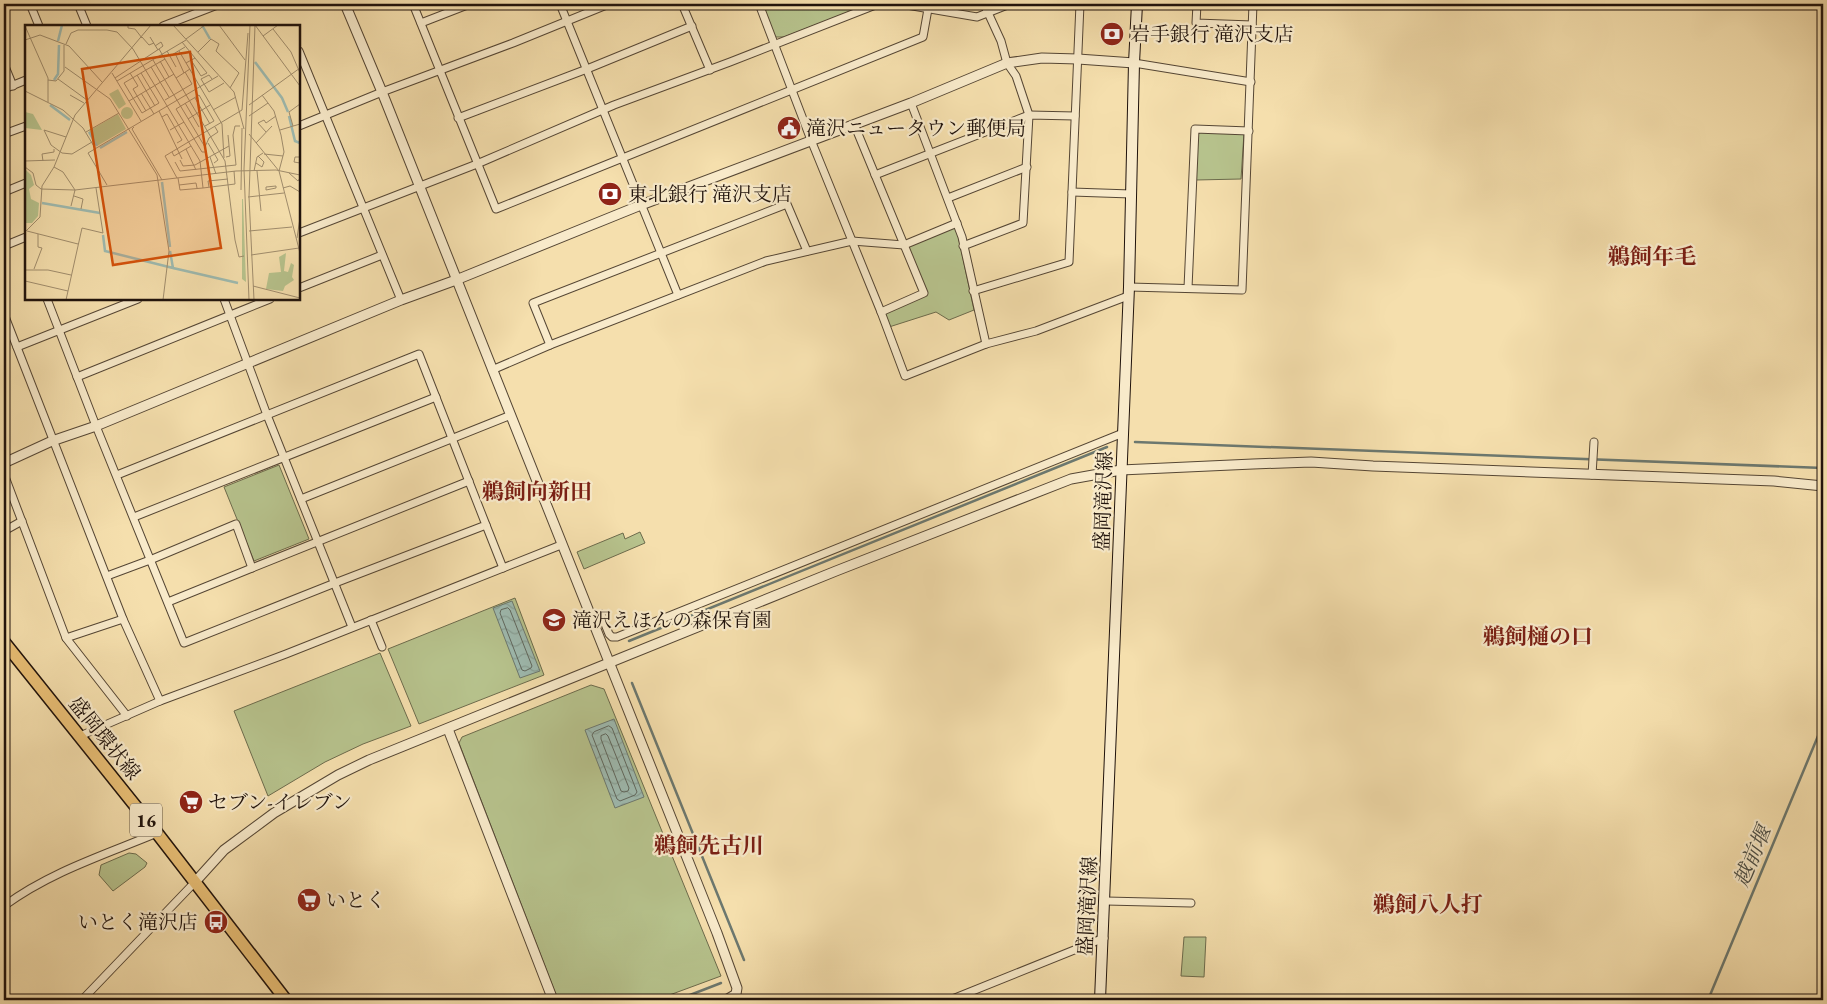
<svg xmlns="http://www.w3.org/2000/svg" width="1827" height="1004" font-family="'EB Garamond','Noto Serif JP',serif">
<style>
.green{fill:#b7c38d;stroke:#6c6b4c}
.water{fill:url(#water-waves);stroke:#6c786f}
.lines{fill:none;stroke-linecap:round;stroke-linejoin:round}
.shore{stroke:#5f675e;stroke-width:1}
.stream{stroke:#6c786f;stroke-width:2.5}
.minor-casing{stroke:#554634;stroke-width:9}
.tertiary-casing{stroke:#554634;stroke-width:11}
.secondary-casing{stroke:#20130c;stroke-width:12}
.primary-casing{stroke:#20130c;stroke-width:14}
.minor{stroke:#f8eaca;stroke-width:7}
.tertiary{stroke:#f8eaca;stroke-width:9}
.secondary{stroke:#f8eaca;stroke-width:10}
.primary{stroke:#eac076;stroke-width:11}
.labels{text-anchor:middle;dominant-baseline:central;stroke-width:4.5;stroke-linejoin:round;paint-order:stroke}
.shield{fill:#f8eaca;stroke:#615445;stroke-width:1}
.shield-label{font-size:19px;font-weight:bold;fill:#20130c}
.poi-label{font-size:20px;fill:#20130c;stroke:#f8eaca;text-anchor:start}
.street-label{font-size:20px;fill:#20130c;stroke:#f8eaca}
.water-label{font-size:21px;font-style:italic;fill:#4c4e46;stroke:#f8eaca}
.quarter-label{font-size:22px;font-weight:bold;fill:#7a1f14;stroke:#f8eaca}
.inset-river{fill:none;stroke:#9ebbb1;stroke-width:2.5}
.inset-road{fill:none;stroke:#a08d6d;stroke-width:1}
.view{fill:#d4520c;fill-opacity:0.15;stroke:#d4520c;stroke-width:2.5}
.inset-edge{fill:none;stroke:#20130c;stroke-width:2.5}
</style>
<defs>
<pattern id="water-waves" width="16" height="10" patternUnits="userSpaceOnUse" patternTransform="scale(1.25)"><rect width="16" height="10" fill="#9ebbb1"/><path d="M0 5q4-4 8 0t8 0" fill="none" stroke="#88a097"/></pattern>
</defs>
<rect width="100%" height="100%" fill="#f5dfad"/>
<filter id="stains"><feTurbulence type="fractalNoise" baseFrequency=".004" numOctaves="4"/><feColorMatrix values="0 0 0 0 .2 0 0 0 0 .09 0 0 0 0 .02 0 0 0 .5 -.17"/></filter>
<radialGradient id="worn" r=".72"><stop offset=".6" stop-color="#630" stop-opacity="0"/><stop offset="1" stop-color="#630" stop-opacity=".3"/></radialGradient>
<g class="green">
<polygon points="762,4 869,4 784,37 775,37"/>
<polygon points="1201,132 1244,133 1241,179 1196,180 1197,135"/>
<polygon points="956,226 974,310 949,320 936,312 889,327 884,313 926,294 907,246"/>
<polygon points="279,465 309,539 254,561 224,487"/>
<polygon points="640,532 645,543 584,569 577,552 623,533 625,539"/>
<polygon points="515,598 544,675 419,724 388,649"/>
<polygon points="380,653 411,726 363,744 325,762 268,796 234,711"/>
<polygon points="591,685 604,689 721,976 656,1000 558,1000 459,743 462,737"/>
<polygon points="129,853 136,854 147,863 145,867 113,891 99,875 101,865"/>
<polygon points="1184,937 1206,937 1204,977 1181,976"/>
</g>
<g class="water">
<polygon points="512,601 540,671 520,678 493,608"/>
<polygon points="614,719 644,797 615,808 585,730"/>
</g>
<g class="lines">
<g class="shore">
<polygon points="508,608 510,610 532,666 531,668 525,671 522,670 500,613 501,610"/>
<polygon points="609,726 612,728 637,792 635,795 620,801 617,799 592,735 594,732"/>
<polygon points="606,734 608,736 629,788 628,791 624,792 621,791 601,739 601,736"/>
</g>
<g class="stream">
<polyline points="1135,442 1823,468"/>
<polyline points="629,641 1107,447"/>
<polyline points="632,683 744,960"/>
<polyline points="677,1000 721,983"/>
<polyline points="1708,1000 1823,724"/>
</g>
<g class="minor-casing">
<g id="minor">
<polyline points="30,4 39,26"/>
<polyline points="78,4 87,26"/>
<polyline points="413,4 496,209 923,37 928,9"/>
<polyline points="560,4 678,295"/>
<polyline points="682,4 710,70"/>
<polyline points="759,4 811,140 881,312 905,376 986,344 1036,331 1128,296"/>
<polyline points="901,4 977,17 1010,4"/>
<polyline points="1197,4 1196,23 1252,25"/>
<polyline points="421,23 470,4"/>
<polyline points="163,26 220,4"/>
<polyline points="299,51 401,300"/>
<polyline points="1134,63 1251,82"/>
<polyline points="4,64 13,86"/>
<polyline points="4,89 26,80"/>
<polyline points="911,103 962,237 986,344"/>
<polyline points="458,118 587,69 692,26"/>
<polyline points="854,124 924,293 881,312"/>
<polyline points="299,126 382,92 513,43 609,4"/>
<polyline points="4,134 26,126"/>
<polyline points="875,175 1029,115 1075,116"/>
<polyline points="4,192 26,183"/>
<polyline points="1072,192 1131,194"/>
<polyline points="948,198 1027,167"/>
<polyline points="299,233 477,164 614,105 730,62 878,4"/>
<polyline points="4,246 26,237"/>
<polyline points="963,246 1023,223 1029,115 1016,76 1007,63 1001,41 984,4"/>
<polyline points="1129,287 1242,290 1253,4"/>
<polyline points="299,288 382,255"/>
<polyline points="1188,288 1195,129 1249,131"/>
<polyline points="973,291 1069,262 1080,4"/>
<polyline points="47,299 96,426 184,643 335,583 486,525 419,354 117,475"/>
<polyline points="224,299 267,415 352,627"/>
<polyline points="4,314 123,619 160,701"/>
<polyline points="550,345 533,303 787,204 807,251"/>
<polyline points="17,347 138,299"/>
<polyline points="492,370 550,345 766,261 852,241 904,245 957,223"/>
<polyline points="77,377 270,299"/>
<polyline points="4,474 66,638 127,716"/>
<polyline points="1592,475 1594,442"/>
<polyline points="301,499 511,415"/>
<polyline points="134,517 436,397"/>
<polyline points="486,525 503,568"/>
<polyline points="4,531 22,521"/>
<polyline points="107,576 150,560 236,524 252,568 469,481"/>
<polyline points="168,602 252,568"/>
<polyline points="591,618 601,614 609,634 612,637 617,637 1123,433"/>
<polyline points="371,620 382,647"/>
<polyline points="66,638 123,619"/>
<polyline points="80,736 160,701 286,654 561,545"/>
<polyline points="1106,901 1191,903"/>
<path d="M4 906C50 872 104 855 157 833"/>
<polyline points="82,1000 195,882"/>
<polyline points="950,1000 1104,938"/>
</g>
</g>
<g class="tertiary-casing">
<g id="tertiary">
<polyline points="345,4 382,92 717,933 737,988 736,994 726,1000"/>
<polyline points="4,463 52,441 96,426 401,300 456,280 641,205 911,103 1007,63 1042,58 1078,59 1134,63"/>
<polyline points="448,729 553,1000"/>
<polyline points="195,882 224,850 274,813 338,775 369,760 836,571 1071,479 1121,470 1253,464 1311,462 1373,466 1774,481 1823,486"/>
</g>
</g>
<g class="secondary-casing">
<polyline id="secondary" points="1100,1000 1129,287 1134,63 1137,4"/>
</g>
<g class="primary-casing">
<polyline id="primary" points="4,642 157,833 286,1000"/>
</g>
<use href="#minor" class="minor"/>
<use href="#tertiary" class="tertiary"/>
<use href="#secondary" class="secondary"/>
<use href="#primary" class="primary"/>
</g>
<defs>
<g id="bank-disc" transform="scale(1.25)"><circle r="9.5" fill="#8f2418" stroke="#f8eaca"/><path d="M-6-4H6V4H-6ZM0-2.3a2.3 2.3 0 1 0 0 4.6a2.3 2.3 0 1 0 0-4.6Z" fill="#fff"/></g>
<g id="civic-disc" transform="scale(1.25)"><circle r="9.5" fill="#8f2418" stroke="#f8eaca"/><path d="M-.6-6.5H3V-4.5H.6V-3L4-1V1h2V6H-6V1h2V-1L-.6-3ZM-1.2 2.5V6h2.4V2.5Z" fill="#fff"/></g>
<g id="school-disc" transform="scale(1.25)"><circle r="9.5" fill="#8f2418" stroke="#f8eaca"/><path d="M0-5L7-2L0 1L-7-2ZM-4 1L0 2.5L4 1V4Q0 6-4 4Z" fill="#fff"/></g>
<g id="supermarket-disc" transform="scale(1.25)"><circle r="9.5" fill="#8f2418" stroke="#f8eaca"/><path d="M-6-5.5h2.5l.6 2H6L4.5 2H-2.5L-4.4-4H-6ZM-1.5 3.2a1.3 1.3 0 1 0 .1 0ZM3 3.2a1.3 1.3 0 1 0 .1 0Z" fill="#fff"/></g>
<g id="bus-disc" transform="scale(1.25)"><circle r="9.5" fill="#8f2418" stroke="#f8eaca"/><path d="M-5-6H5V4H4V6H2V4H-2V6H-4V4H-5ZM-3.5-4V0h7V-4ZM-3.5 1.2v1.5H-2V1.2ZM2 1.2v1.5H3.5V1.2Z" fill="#fff"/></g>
</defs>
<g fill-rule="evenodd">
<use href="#bank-disc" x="1112" y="34"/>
<use href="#civic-disc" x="789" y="128"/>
<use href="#bank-disc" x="610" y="194"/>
<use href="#school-disc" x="554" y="620"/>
<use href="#supermarket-disc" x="191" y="802"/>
<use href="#supermarket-disc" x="309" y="900"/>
<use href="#bus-disc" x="216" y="922"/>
</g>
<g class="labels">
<rect class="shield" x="130" y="803.5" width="32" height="33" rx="4"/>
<g class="shield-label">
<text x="146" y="820">16</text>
</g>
<g class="poi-label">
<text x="1130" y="34">岩手銀行 滝沢支店</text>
<text x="806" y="128">滝沢ニュータウン郵便局</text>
<text x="628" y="194">東北銀行 滝沢支店</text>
<text x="572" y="620">滝沢えほんの森保育園</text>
<text x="208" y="802">セブン-イレブン</text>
<text x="326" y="900">いとく</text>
<text x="198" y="922" text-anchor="end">いとく滝沢店</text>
</g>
<g class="street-label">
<text transform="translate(1103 501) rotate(-88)">盛岡滝沢線</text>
<text transform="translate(105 738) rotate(51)">盛岡環状線</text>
<text transform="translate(1087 906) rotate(-87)">盛岡滝沢線</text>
</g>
<g class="water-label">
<text transform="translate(1752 856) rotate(-67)">越前堰</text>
</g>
<g class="quarter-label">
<text x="1652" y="256">鵜飼年毛</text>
<text x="537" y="491">鵜飼向新田</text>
<text x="1538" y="636">鵜飼樋の口</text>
<text x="709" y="845">鵜飼先古川</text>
<text x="1428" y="904">鵜飼八人打</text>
</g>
</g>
<g transform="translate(25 25)">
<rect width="275" height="275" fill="#f5dfad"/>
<path d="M93 64 101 79 94 84 84 69ZM96 88a6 6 0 1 1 12 0a6 6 0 1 1-12 0ZM93 89 101 104 72 121 64 106ZM217 174H218L221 257 217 254ZM261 228 259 246 263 247 266 238 269 240 267 252 269 255 260 261 258 266 241 264 244 248 256 247 254 232Z" fill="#b7c38d"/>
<path d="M0 87 8 89 17 105 0 103ZM0 144 6 150 9 160 4 164 6 174 14 178 13 191 7 198H0Z" fill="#b7c38d"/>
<path class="inset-river" d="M177 0 185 14M33 16 37 0M230 37 257 73 263 87M29 55 33 49 34 20M25 80 45 95M264 91 270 116 275 118M64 107 72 121M75 123 102 107M137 157 145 222M17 178 75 188M78 210 80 226 148 243 145 226M148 243 213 258"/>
<path class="inset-road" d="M103 0V3L110 4 117 13M148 0 209 67 219 104M194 0 220 35M230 0 275 61M0 1 23 53V77M248 4 266 27 275 48M238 11 253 0M117 12 124 20 129 18M125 12 133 25M161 14 180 0M0 15 15 10 44 21 77 57M157 17 170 33 161 38M41 19 46 8 53 5H82L92 7 108 24 175 136 178 163M130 21 136 17 138 21 134 24M142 26 151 42M154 26 197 99 199 133M173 27 186 14 194 19 191 26 214 48 205 63M150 28 159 48M145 31 160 22M128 35 180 122M166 35 176 51 182 48 170 33M135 36 144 52M40 42 85 74 132 150 144 226 138 275M126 42 144 72M87 48 116 96M105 48 113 61 108 64 121 86M116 48 134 78 117 88 99 58 121 45 140 34M112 50 130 81M90 53 134 24 200 136 210 215 214 232 219 231M151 53 165 44M33 54 62 75M187 54 184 50 176 54 184 67 199 58M23 55 31 56 39 46V20M92 56 161 15M0 66 38 85 58 103 70 123M116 68 129 89M45 70 59 78M237 70 249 86 256 110 259 127 254 146M170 73 185 99M140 75 167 59 160 47M104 76 149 49M160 78 174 102M224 80 275 43M188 85 211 72M134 86 157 134M224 91 243 78M137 92 142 89 157 115 152 118M163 94 185 80M268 101 264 87 275 79M109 102 107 104 137 155M145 105 159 97M255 105 275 99M61 107 94 88M241 107 233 98 239 95 241 98 251 91M224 109 254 146 275 228M41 112 19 105 26 120 37 128 47 129 67 117M183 118 193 135 189 138M231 118 247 101M161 124 171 145M147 127 149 131 166 121M180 127H177L151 84 174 70 189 96 180 101M239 129 258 131M185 132 191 149M201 132 205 131 203 110M275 132H270L269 137 275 138M155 135 158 141 170 140 204 121M0 136 30 135M18 136 17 129 29 127V124M150 137 155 146 211 140 208 110 210 101H215M231 138 237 142 239 137 233 131M0 142 8 148 11 160 16 164M29 142 38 147 50 165M184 143 180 122 184 113 193 107 190 102M229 146 232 132 238 128M232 146 236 186M264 148 273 156 275 153M152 153 140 131 217 85 223 8M153 153 155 165 178 163 210 159 209 146M82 160 63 128 193 51M154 160 171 158 172 163M251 161V163L241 165V162ZM184 162 183 156 203 154M258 163 265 161 275 167M16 164 50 165 211 146 251 145 275 150M216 165 217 103M49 171 58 174 56 184M223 172 259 168M46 181 50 165M2 206 53 219M224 206 267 202M0 207 15 192 17 161 29 142 50 90 126 0M272 213 275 193M226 230 274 223M9 244 17 223 13 222V209M0 245H23L46 250M0 256 43 266M228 261 275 273M41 275 57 203 78 208 71 163M224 275 219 144 225 0M229 275 224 172 230 0"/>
<path class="view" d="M165 27 196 223 88 240 57 44Z"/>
<rect width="275" height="275" class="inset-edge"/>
</g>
<rect width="1827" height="1004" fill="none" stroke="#f5dfad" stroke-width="20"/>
<rect x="5" y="5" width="1817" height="994" fill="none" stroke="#20130c" stroke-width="2.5"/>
<rect x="10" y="10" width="1807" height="984" fill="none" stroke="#20130c"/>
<rect width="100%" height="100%" filter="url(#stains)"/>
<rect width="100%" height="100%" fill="url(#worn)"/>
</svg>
